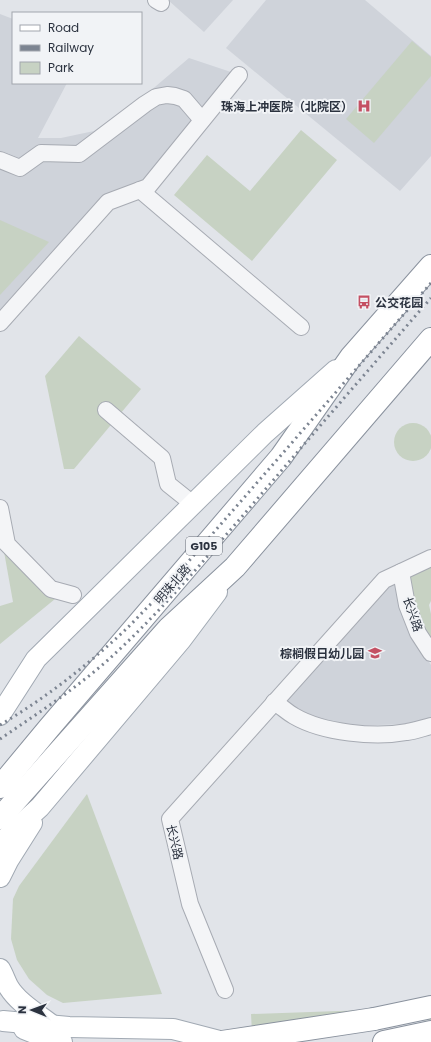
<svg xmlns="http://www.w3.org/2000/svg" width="431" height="1042" font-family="Poppins,'Noto Sans SC',sans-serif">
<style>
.built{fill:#cfd3da}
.green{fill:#c7d2c3}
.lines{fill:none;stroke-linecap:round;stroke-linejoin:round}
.minor-casing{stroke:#a7abb3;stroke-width:18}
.major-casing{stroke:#a1a9b3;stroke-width:22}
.highway-casing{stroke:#8a929e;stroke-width:24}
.minor{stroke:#f4f5f7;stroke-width:16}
.major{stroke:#fff;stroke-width:20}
.highway{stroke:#fff;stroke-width:22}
.rail{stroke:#7c8491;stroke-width:3;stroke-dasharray:2 4;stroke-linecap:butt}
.highway-bridge-casing{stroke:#8a929e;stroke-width:24;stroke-linecap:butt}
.highway-bridge{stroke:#fff;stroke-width:22}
.labels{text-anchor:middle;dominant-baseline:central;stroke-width:4;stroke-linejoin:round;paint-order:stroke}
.shield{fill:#f1f3f6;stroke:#666c76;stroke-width:1}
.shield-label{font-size:11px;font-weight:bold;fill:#2b323f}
.poi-label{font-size:12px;font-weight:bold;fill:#2b323f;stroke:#f1f3f6;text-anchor:end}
.street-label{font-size:12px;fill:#2b323f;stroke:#f1f3f6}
</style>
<rect width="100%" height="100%" fill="#e1e4e9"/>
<g class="built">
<polygon points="168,0 233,0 204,32"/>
<polygon points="266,0 365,0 431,56 431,156 400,191 226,48"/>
<polygon points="0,14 13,19 13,83 67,83 38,138 61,138 94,131 149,92 189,58 234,73 146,183 106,195 0,310"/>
<polygon points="398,581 415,641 431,665 431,717 409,724 345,726 299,713 285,702 387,586"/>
</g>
<g class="green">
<polygon points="412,41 431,57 431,76 374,143 346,119"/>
<polygon points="301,130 337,160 252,261 174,195 207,155 250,191"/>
<polygon points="0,220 49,242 0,295"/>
<polygon points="79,336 141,389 74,469 64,469 45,376"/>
<circle cx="413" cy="442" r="19"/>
<polygon points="3,546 55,599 0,644 0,606 13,602"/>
<polygon points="431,562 431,601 429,605 431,614 431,644 423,632 406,575"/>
<polygon points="87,794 162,994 63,1003 47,995 29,979 17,960 11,939 13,899 19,886"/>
<polygon points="431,996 431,1020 252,1033 251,1014 367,1010"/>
</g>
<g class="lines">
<g class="minor-casing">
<g id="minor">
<polyline points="156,0 161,3"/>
<polyline points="0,160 20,168 41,153 79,154 145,104 156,97 167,95 175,96 184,99 202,120"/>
<polyline points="140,190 301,327"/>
<polyline points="0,323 108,202 148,187 239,75"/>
<polyline points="106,410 162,458 168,484 193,504"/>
<polyline points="0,508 7,544 51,589 73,595"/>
<polyline points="401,572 407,605 418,633 431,653"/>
<path d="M274 702C281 706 287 712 294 716 323 733 375 738 407 732 415 731 423 728 431 726"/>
<polyline points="225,990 190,904 170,819 384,580 431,558"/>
</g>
</g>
<g class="major-casing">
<g id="major">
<polyline points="0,715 36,659 265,433 336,370"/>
<polyline points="0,845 8,836 40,807 181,640 217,592"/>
<polyline points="0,877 8,861 32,823"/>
<path d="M0 969C3 974 5 980 8 986 18 1003 38 1014 53 1026"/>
<polyline points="3,1021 69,1027 173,1029 223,1042"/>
<polyline points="24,1029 49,1039 62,1042"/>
</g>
</g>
<g class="highway-casing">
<g id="highway">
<polyline points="0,787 49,728 281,457 351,357 431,266"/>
<polyline points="0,818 169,628 235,567 431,339"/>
<polyline points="374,1019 431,1007"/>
<polyline points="384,1042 431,1032"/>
</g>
</g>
<use href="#minor" class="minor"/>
<use href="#major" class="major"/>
<use href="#highway" class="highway"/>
<g class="rail">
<path d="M0 725C44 699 84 668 122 633 133 623 143 611 154 601L431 283"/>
<path d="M0 739C37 714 75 689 108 660 160 613 206 558 252 505 311 436 371 367 431 298"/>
</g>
<g class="highway-bridge-casing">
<polyline id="highway-bridge" points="222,1042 374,1019"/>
</g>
<use href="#highway-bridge" class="highway-bridge"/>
</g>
<defs>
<g id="hospital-bare" transform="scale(1.08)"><path d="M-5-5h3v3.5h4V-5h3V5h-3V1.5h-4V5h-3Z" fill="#c45063" stroke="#f1f3f6" stroke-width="2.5" paint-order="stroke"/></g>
<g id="bus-bare" transform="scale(1.08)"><path d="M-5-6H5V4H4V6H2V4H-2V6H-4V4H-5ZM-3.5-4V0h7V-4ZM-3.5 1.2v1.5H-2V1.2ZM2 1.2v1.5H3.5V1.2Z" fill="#c45063" stroke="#f1f3f6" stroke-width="2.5" paint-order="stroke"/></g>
<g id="school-bare" transform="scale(1.08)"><path d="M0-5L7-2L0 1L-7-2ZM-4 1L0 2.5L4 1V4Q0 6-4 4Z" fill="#c45063" stroke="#f1f3f6" stroke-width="2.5" paint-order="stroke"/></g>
</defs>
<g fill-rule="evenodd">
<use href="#hospital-bare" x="364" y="106"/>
<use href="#bus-bare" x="364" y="302"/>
<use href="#school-bare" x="375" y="653"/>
</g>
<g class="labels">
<rect class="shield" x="186" y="537" width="36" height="18" rx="3"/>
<g class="shield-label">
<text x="204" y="546">G105</text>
</g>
<g class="poi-label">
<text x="353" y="106">珠海上冲医院（北院区）</text>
<text x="375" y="302" text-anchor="start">公交花园</text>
<text x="364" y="653">棕榈假日幼儿园</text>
</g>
<g class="street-label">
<text transform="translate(172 584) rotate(-49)">明珠北路</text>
<text transform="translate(413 614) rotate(71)">长兴路</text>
<text transform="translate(175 842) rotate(77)">长兴路</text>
</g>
</g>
<rect x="12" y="12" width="130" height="72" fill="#f1f3f6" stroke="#a2a6ad"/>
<rect x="20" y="25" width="20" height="6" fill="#ffffff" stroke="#a2a6ad"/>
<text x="48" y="32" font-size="12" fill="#2b323f">Road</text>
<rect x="20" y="45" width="20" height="6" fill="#7c8491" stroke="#a2a6ad"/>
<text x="48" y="52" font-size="12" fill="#2b323f">Railway</text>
<rect x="20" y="62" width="20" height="12" fill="#c7d2c3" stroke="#a2a6ad"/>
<text x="48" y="72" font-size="12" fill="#2b323f">Park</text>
<g transform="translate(32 1010) rotate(271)" stroke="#f1f3f6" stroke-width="3" paint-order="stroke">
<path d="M0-3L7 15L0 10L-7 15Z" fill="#2b323f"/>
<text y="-6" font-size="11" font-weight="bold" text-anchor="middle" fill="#2b323f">N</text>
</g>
</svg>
